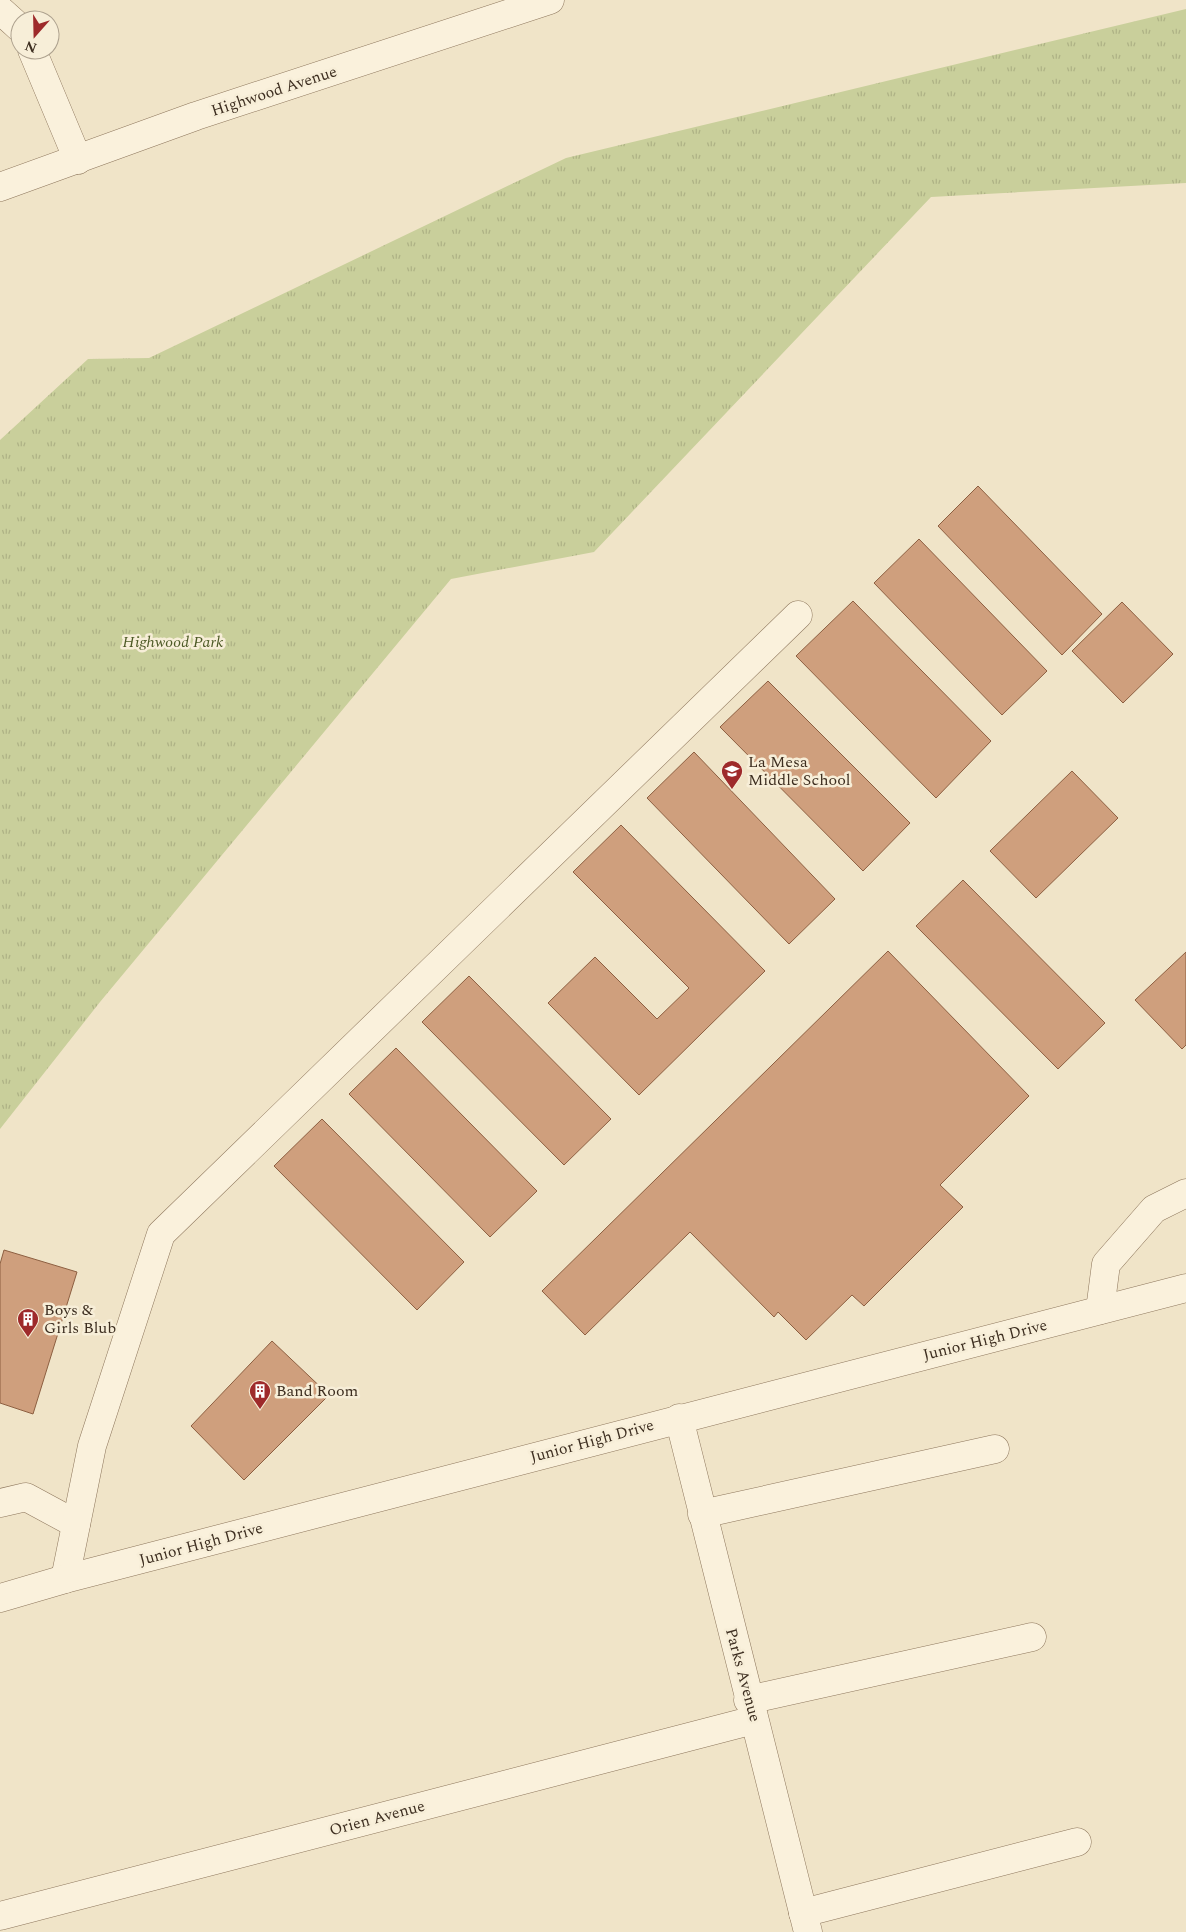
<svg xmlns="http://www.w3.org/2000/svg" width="1186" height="1932" font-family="Spectral,serif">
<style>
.grass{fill:url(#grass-tufts)}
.building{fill:#cf9f7d;stroke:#8d5f41}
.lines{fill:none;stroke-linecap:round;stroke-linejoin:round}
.minor-casing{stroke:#8d765c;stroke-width:29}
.minor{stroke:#faf1dc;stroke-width:28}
.labels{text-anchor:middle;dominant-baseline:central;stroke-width:5;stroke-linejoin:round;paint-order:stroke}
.street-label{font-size:16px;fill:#3d2e20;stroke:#f7eed8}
.park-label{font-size:16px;font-style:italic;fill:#4d5a26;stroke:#f7eed8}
.poi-label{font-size:16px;fill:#3d2e20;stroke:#f7eed8;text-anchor:start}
</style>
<defs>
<pattern id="grass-tufts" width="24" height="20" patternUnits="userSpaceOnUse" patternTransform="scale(1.25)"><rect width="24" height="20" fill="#c9cf9b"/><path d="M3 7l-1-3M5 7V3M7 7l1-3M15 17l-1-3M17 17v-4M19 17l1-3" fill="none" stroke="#aeb285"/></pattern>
</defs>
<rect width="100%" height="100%" fill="#f0e4c8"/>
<polygon class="grass" points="1186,9 1186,183 931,197 594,552 451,579 100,1002 0,1129 0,440 88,359 149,358 566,158"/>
<g class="building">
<polygon points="978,486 1102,614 1062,655 938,526"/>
<polygon points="919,539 1047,671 1002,715 874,583"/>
<polygon points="853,601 991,741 936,798 796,656"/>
<polygon points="1122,602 1173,654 1123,703 1072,651"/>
<polygon points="768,681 910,823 863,871 720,727"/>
<polygon points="694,752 835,899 789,944 647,798"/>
<polygon points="1072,771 1118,818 1036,898 990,851"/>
<polygon points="621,825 765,971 639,1095 548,1003 595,957 657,1019 689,988 573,872"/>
<polygon points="963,880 1105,1023 1058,1069 916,926"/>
<polygon points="888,951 1029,1096 940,1185 963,1207 864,1306 852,1295 806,1340 778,1312 774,1317 690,1232 585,1335 542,1291"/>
<polygon points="1186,952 1186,1045 1182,1049 1135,1000"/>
<polygon points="469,976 611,1119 564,1165 422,1022"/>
<polygon points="396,1048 537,1191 490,1237 349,1094"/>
<polygon points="322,1119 464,1262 417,1310 274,1166"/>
<polygon points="4,1250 77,1272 33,1414 0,1403 0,1264"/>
<polygon points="272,1341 329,1395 244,1480 191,1426"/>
</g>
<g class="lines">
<g class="minor-casing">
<g id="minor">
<polyline points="0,10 20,28"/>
<polyline points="32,50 78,160"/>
<polyline points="0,187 196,116 550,0"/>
<polyline points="1100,1310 1106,1264 1154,1209 1186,1193"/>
<polyline points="679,1418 808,1932"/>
<polyline points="0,1503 26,1497 76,1524"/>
<polyline points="702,1514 995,1449"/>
<polyline points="65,1579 92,1446 161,1234 798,615"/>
<polyline points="0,1598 65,1579 1186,1288"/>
<polyline points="748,1700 1032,1637"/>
<polyline points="803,1913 1077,1842"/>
<polyline points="0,1916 754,1720"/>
</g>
</g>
<use href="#minor" class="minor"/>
</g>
<defs>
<g id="school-pin" transform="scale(1.125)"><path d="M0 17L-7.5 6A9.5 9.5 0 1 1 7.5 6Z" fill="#9e2a2b" stroke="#f7eed8"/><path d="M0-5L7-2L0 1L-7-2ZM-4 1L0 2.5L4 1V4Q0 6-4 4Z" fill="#fff"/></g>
<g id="building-pin" transform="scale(1.125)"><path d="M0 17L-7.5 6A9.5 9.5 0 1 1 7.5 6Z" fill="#9e2a2b" stroke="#f7eed8"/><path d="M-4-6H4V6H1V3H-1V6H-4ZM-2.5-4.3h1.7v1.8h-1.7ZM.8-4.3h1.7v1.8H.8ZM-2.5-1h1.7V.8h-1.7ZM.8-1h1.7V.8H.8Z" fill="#fff"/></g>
</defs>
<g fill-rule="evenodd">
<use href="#school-pin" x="732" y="771"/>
<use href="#building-pin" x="28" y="1319"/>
<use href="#building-pin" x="260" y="1391"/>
</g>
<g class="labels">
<g class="street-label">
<text transform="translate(274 91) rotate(-18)">Highwood Avenue</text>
<text transform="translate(985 1340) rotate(-14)">Junior High Drive</text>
<text transform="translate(592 1441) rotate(-15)">Junior High Drive</text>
<text transform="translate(201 1544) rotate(-15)">Junior High Drive</text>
<text transform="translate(743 1675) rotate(75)">Parks Avenue</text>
<text transform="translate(377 1818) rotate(-15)">Orien Avenue</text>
</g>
<g class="park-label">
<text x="173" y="642">Highwood Park</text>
</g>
<g class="poi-label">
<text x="748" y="762">La Mesa<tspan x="748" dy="18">Middle School</tspan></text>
<text x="44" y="1310">Boys &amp;<tspan x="44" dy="18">Girls Blub</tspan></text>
<text x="276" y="1391">Band Room</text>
</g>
</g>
<g transform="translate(35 35) rotate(200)"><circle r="24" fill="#f7eed8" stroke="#ada18e"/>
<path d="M0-4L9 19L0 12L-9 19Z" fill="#9e2a2b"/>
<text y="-8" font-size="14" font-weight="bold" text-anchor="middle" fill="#3d2e20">N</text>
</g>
</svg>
